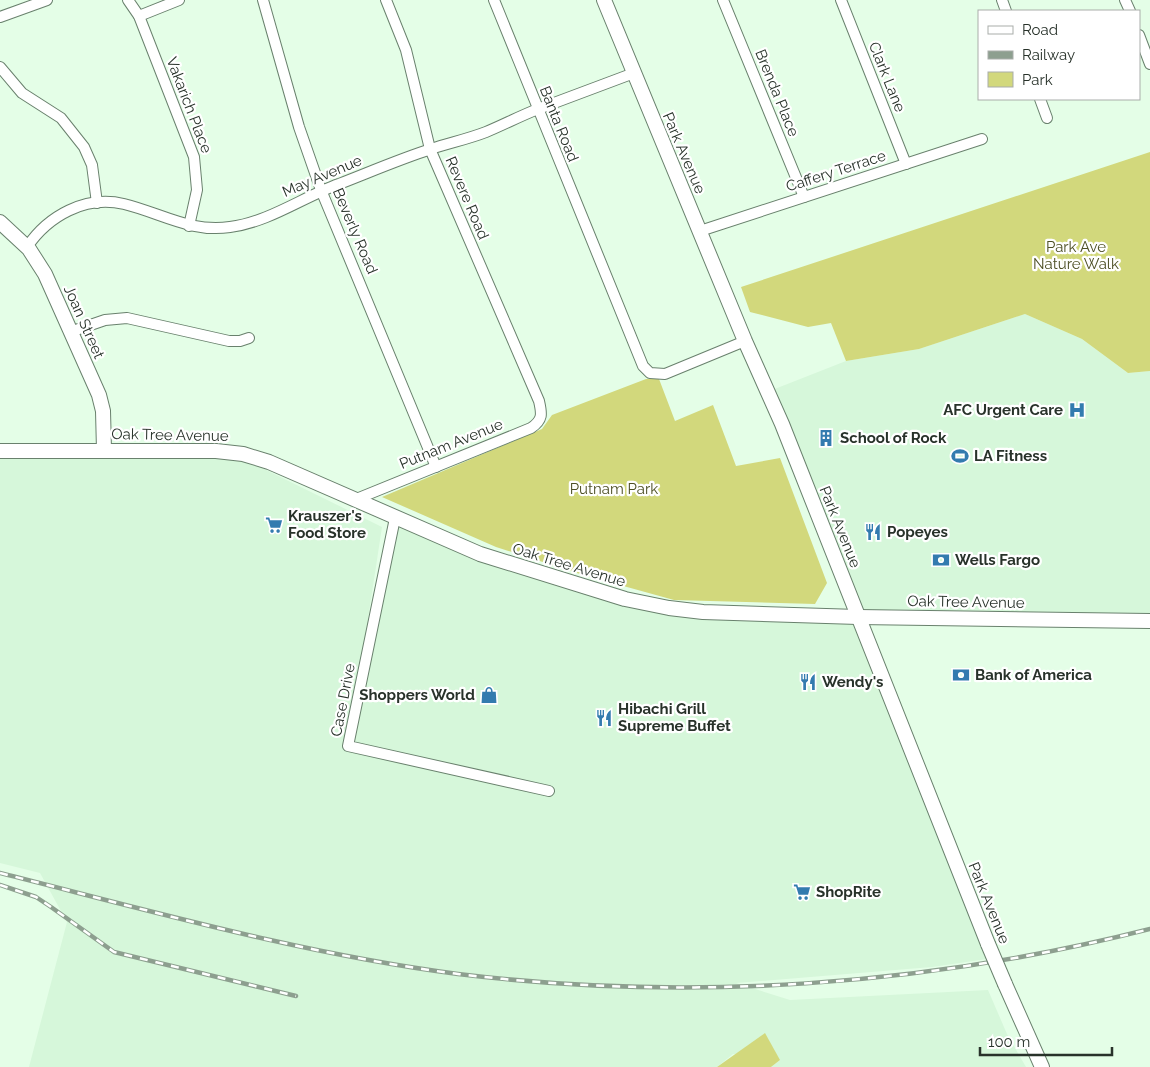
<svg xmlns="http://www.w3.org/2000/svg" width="1150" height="1067" font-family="Raleway,sans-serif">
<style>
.built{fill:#d6f7da}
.green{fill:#d2d87c}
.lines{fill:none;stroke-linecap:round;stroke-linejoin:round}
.street-casing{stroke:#69816d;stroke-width:12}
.secondary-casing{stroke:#69816d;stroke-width:16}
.street{stroke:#fff;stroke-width:10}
.secondary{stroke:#fff;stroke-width:14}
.rail-casing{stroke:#8d9f8f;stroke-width:4.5}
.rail{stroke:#fff;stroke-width:2.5;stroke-dasharray:8;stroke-linecap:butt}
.secondary-bridge-casing{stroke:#69816d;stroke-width:16;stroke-linecap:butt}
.secondary-bridge{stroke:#fff;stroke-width:14}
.labels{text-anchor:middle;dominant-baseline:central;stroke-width:4.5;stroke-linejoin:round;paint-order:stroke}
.street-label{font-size:15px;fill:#28322a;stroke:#fff}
.park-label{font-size:15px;fill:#4d4f25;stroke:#fff}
.poi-label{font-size:15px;font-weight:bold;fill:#28322a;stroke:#fff;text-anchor:start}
</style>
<rect width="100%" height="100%" fill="#e4fee7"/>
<polygon class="built" points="1025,314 1082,339 1128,373 1150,371 1150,621 858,617 994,958 932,967 736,983 790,1000 988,990 1007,1034 1026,1067 771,1067 780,1060 733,1054 717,1067 29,1067 67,922 40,873 0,863 0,455 238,456 382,527 353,717 395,518 430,534 656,606 857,617 767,392 846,361 919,349"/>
<g class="green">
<polygon points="1150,152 1150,371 1128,373 1082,339 1025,314 919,349 846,361 831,323 808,327 750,312 741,287"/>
<polygon points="646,379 659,379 675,421 713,405 736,466 780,458 827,583 815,604 674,600 580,574 496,547 382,497 542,429 552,415"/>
<polygon points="765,1033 780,1060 771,1067 717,1067"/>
</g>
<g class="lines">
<g class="street-casing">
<g id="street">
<polyline points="128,0 139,16 194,157 197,190 189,226"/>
<polyline points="263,0 299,127 321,190 436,467"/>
<polyline points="494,0 643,366 650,373 665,374 745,341"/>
<polyline points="723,0 804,197"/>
<polyline points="841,0 906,164"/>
<polyline points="1002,0 1006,11"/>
<polyline points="1125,0 1130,11"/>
<polyline points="139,16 179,0"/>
<polyline points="0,17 47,0"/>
<polyline points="1139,35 1150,64"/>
<polyline points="0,67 22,93 61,118 84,147 92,165 97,203"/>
<polyline points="1040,99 1047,118"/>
<polyline points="700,231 982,139"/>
<path d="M27 247C48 216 85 195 124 204 161 213 191 233 230 227 269 222 303 197 339 184 370 172 400 159 431 149 449 143 468 139 486 132 503 125 520 116 538 109 570 97 602 85 634 73"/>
<polyline points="70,332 105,320 127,318 229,341 240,341 249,338"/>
<path d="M354 500 531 428C543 420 542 414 539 401L430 149 406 50 386 0"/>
<polyline points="395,518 348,746 549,791"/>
</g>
</g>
<g class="secondary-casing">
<g id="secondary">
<polyline points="604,0 745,341 782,424 988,944"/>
<polyline points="0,222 29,249 45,274 99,395 103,411 104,450"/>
<polyline points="0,451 216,451 243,454 269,462 480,554 625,599 669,608 703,612 858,617 1150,621"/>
<polyline points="1005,984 1042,1067"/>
</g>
</g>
<use href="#street" class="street"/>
<use href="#secondary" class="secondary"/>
<g class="rail-casing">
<g id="rail">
<path d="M0 873C151 911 303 954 458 974 689 1002 925 986 1150 929"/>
<polyline points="0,885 36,897 51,907 114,952 296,996"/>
</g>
</g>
<use href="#rail" class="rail"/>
<g class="secondary-bridge-casing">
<polyline id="secondary-bridge" points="988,944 1005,984"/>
</g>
<use href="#secondary-bridge" class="secondary-bridge"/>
</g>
<defs>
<g id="hospital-bare" transform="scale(1.35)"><path d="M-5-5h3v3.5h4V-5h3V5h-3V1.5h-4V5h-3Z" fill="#337baf" stroke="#fff" stroke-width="2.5" paint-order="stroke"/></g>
<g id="building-bare" transform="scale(1.35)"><path d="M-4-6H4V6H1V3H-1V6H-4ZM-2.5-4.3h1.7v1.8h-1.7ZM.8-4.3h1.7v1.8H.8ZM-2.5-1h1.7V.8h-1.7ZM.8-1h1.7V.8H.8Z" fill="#337baf" stroke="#fff" stroke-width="2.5" paint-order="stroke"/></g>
<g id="stadium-bare" transform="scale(1.35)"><path d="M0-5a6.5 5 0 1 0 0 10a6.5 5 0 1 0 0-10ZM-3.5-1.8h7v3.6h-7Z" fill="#337baf" stroke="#fff" stroke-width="2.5" paint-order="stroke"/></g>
<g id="supermarket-bare" transform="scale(1.35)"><path d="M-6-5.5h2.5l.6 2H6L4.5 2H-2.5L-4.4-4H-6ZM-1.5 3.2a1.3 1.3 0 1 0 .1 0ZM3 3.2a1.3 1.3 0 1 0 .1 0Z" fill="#337baf" stroke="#fff" stroke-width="2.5" paint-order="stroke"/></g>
<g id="restaurant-bare" transform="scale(1.35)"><path d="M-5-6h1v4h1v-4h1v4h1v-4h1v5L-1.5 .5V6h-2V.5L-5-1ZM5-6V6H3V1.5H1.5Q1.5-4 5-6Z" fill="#337baf" stroke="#fff" stroke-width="2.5" paint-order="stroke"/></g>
<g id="bank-bare" transform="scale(1.35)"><path d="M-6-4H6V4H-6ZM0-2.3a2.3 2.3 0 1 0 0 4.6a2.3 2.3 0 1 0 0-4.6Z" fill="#337baf" stroke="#fff" stroke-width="2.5" paint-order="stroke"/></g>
<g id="shop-bare" transform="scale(1.35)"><path d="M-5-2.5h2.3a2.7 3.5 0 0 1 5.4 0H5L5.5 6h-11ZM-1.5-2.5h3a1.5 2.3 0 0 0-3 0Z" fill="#337baf" stroke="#fff" stroke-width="2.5" paint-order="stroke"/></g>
</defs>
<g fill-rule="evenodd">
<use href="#hospital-bare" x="1077" y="410"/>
<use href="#building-bare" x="826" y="438"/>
<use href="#stadium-bare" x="960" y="456"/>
<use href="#supermarket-bare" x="274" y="525"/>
<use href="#restaurant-bare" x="873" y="532"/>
<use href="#bank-bare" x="941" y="560"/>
<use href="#bank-bare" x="961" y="675"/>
<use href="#restaurant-bare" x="808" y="682"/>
<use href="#shop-bare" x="489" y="695"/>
<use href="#restaurant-bare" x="604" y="718"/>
<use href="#supermarket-bare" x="802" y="892"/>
</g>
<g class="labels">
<g class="street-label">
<text transform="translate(887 77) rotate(68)">Clark Lane</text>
<text transform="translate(777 93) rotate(68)">Brenda Place</text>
<text transform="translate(189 105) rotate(69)">Vakarich Place</text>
<text transform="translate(559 124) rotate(68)">Banta Road</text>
<text transform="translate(684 153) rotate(67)">Park Avenue</text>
<text transform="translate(836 171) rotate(-18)">Caffery Terrace</text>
<text transform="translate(322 176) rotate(-23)">May Avenue</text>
<text transform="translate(467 198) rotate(67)">Revere Road</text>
<text transform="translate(355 231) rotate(67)">Beverly Road</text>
<text transform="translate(84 322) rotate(66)">Joan Street</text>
<text transform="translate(170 435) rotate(1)">Oak Tree Avenue</text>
<text transform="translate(451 444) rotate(-22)">Putnam Avenue</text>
<text transform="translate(840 527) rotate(68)">Park Avenue</text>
<text transform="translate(569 565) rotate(17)">Oak Tree Avenue</text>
<text transform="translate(966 602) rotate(1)">Oak Tree Avenue</text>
<text transform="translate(343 700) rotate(-79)">Case Drive</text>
<text transform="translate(989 903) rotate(68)">Park Avenue</text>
</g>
<g class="park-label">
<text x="1076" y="247">Park Ave<tspan x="1076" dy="17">Nature Walk</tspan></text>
<text x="614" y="489">Putnam Park</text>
</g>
<g class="poi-label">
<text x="1063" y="410" text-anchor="end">AFC Urgent Care</text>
<text x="840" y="438">School of Rock</text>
<text x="974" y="456">LA Fitness</text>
<text x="288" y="516">Krauszer's<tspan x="288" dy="17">Food Store</tspan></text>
<text x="887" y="532">Popeyes</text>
<text x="955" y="560">Wells Fargo</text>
<text x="975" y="675">Bank of America</text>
<text x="822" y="682">Wendy's</text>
<text x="475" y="695" text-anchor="end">Shoppers World</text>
<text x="618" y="709">Hibachi Grill<tspan x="618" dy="17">Supreme Buffet</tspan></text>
<text x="816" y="892">ShopRite</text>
</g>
</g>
<rect x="978" y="10" width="162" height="90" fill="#ffffff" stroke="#a9adaa"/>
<rect x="988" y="26" width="25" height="8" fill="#ffffff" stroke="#a9adaa"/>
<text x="1022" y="35" font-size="15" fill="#28322a">Road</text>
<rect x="988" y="51" width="25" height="8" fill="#8d9f8f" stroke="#a9adaa"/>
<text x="1022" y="60" font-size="15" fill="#28322a">Railway</text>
<rect x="988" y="72" width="25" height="15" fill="#d2d87c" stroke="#a9adaa"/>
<text x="1022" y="85" font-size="15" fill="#28322a">Park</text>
<path d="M980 1047v8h132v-8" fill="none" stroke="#28322a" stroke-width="2.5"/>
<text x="988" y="1047" font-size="15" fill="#28322a" stroke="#ffffff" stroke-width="4" paint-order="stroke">100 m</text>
</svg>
